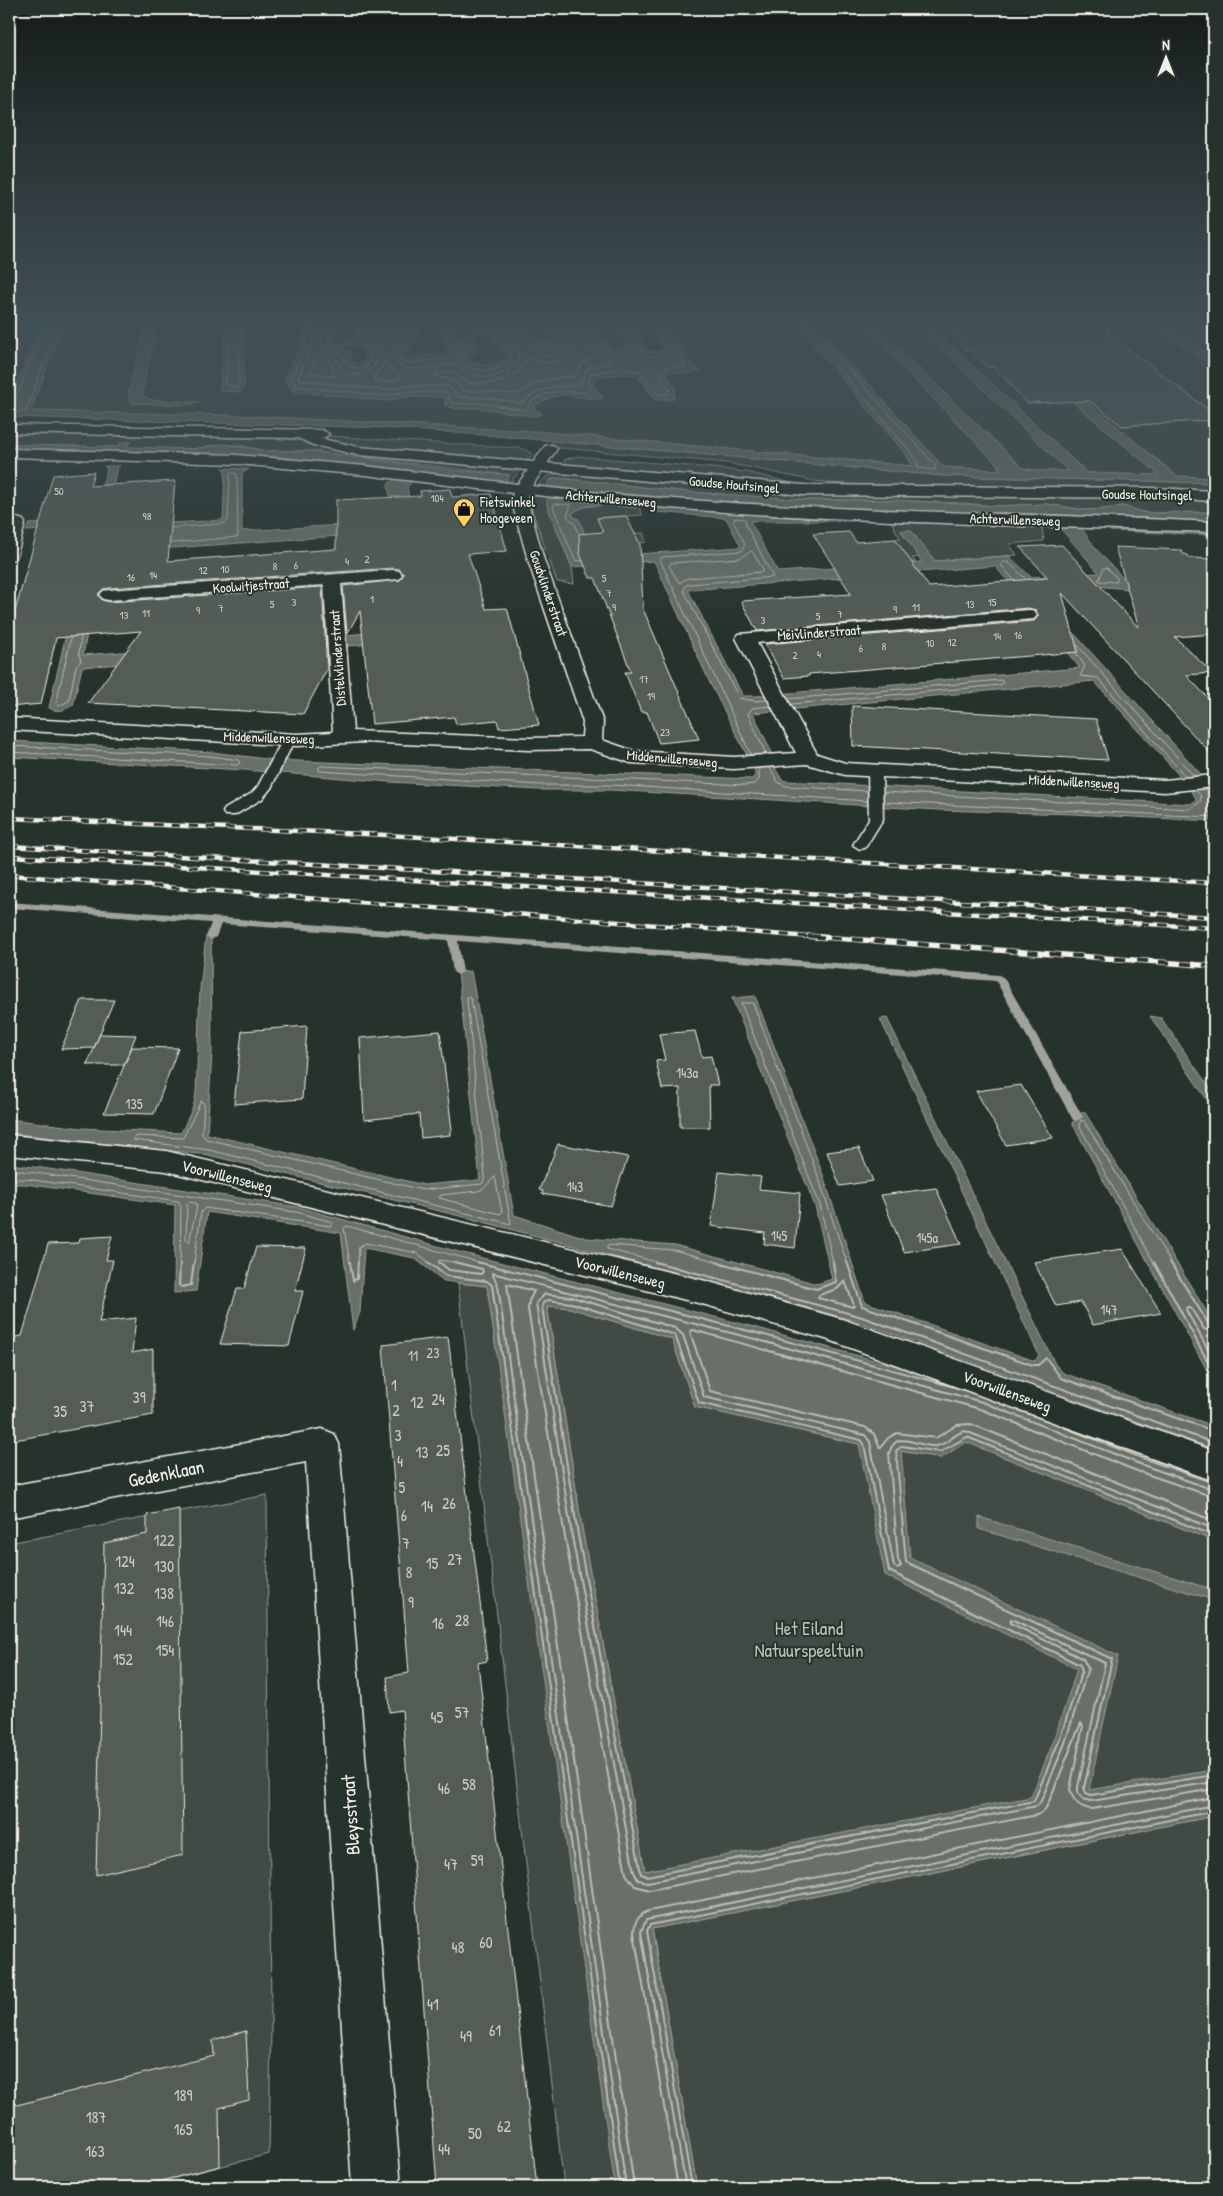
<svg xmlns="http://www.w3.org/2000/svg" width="1223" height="2196" font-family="'Patrick Hand',sans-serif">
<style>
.green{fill:#414b45;stroke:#9a9e96}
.water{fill:#676f68;stroke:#9fa39b;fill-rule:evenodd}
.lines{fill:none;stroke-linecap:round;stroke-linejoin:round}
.shore-far1{stroke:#bcbdb5;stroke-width:1}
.shore{stroke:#bcbdb5;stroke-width:2}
.stream{fill:#9fa39b;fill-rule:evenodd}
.building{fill:#525c55;stroke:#f4f1e8}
.lane-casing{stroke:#f4f1e8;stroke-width:3}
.street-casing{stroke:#f4f1e8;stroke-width:3}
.secondary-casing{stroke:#f4f1e8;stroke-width:3}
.lane{fill:#26332d;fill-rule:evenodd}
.street{fill:#26332d;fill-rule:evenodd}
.secondary{fill:#26332d;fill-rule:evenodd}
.rail-far1-casing{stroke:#f4f1e8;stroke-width:4.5}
.rail-casing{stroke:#f4f1e8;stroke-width:5.5}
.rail-far1{stroke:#26332d;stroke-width:3;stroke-dasharray:9;stroke-linecap:butt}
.rail{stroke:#26332d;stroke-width:4;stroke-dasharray:11;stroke-linecap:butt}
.labels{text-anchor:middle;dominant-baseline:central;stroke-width:4;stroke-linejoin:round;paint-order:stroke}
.far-number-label{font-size:11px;fill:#ccccc3}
.far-street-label{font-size:14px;fill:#f4f1e8;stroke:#26332d}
.far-poi-label{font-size:14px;fill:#f4f1e8;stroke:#26332d;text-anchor:start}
.number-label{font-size:14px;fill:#ccccc3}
.street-label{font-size:16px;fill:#f4f1e8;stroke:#26332d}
.near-number-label{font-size:16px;fill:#ccccc3}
.near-street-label{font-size:19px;fill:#f4f1e8;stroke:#26332d}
.near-park-label{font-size:19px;fill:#bebfb7;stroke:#26332d}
</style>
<rect width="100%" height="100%" fill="#26332d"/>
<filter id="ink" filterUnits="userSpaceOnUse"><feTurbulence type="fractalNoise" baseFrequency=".02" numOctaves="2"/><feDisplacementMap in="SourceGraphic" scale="10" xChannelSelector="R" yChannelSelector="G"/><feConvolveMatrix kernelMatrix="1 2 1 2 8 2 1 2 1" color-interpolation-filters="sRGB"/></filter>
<g filter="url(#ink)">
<g class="green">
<polygon points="9,316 914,316 1083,476 834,464 419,427 9,415"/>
<polygon points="919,316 1214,316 1214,478 1087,473"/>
<polygon points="9,434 287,439 511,467 519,471 510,483 433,477 505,482 510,475 311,451 266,451 239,445 215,445 192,449 137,448 128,447 123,442 115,447 20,445 9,442"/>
<polygon points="329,436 515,448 524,449 534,455 530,459 518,461 356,449 325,440"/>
<polygon points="553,441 945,476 1214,483 1214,492 841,484 815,481 727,463 550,447"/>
<polygon points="577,456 713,468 746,472 796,484 575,466 565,463 564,460"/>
<path d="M566 471 892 494 1214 500V512L1147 513 1122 506 1105 509 1085 510 1046 504 995 506 963 503 859 499 810 500 690 492 558 478 551 479 554 489H540L538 486C545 475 553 474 566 471Z"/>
<path d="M536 494 638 504 642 515 597 518 609 535 643 533 646 542 588 546 572 514C580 506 587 506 599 506L603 501 551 498 547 505 572 567 574 584 557 582 529 501 531 495Z"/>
<polygon points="890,519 995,521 1001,526 1042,528 1044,541 1009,544 1017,555 935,561 910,530 901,531 920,557 912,558 915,562 858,566 895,539 900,538"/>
<polygon points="458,1283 487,1286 619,2187 564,2187"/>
<polygon points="547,1305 570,1308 672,1339 695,1407 859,1444 941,1458 966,1442 1214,1541 1214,1774 645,1872 583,1534"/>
<polygon points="267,1495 271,2025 269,2154 140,2187 9,2187 9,1543"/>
<polygon points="1214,1816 1214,2187 697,2187 652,1929"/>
</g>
<g class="water">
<polygon points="45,316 64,316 65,323 158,316 142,392 144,397 152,400 199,402 184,405 131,403 128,393 146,324 143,321 69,325 62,327 31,410 33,411 232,415 534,431 913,466 906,454 788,316 808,316 943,467 996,470 999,469 997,464 853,316 865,316 1023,468 1038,471 1068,471 907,316 919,316 1087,473 1157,475 1156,472 971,316 983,316 1177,476 1214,478 1214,483 945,476 497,436 385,428 9,417 9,402"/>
<polygon points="227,316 243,316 244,386 240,392 221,391 220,388"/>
<path d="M303 316H329L335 322 331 341 339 343 357 340 356 322 362 316H380L382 329 396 331 405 329 403 316H419L421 328 404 356 410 358 456 352 445 346 438 316H452L451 332 465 337 484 316H521L541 343 550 344 555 340 537 316H578L579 321 599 332 616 351 628 346 611 316H626L647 350 657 352 665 350 644 316H659L691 362 700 370 688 374 671 371 666 375 675 388 674 399 655 400 638 375 619 374 595 377 592 384 603 398C590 402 577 394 563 395 553 396 541 401 533 407L542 414 532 416 479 408 455 409 445 405V397H404L386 401 293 391 285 380 303 340ZM478 334H489L508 357C494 365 480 368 466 359L475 354 476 344 473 339ZM358 345 366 356 362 363 358 364 350 361 351 354 340 346Z"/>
<polygon points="1140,316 1153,316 1214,357 1214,367"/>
<polygon points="9,442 20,445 115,447 123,442 131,442 127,444 128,447 192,449 224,444 266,451 311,451 452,470 510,475 505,482 499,483 283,457 9,450"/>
<path d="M104 466H120L117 468 104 527 223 520 225 470 222 468 249 469 242 474V531L392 522 395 519 388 487 389 483 397 479 413 481 407 487 435 639 82 667 73 705C65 710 58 713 49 708L91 527 26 531 29 524 91 520 107 469ZM394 532 409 630 83 655 102 553Z"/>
<polygon points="558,478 690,492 810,500 896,500 995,506 1046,504 1085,510 1105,509 1122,506 1147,513 1214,512 1214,522 687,502 546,487 551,479"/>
<path d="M551 498 633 504 636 508C616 507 587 499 572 514L573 517 579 519 593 557 741 547 726 518 656 512V507L783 516 856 519 857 521H750L778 572 922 562 901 531 910 530 935 561 1009 556 1031 577 1099 573 1060 528 1001 526 995 521 1080 526 1096 549 1126 581 1214 586V596L1082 585 1034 589 1214 789V821L1073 814 938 810 611 790H540L390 782 245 770 9 757V741L212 752 273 760 752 779 755 776V771L710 683 654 561 572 567 547 505V500ZM995 566 1080 668 755 696H743L688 590ZM1094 681 1177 773 1196 798V801L1190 804 786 781 782 780 776 770 769 747 753 713Z"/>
<polygon points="1117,526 1214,530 1214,535 1110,531 1108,527"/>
<polygon points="206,936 211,937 212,1053 207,1134 424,1185 480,1180 458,972 471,971 514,1215 586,1238 675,1245 817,1284 832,1279 815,1206 732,998 755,996 823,1175 865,1302 1035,1361 1039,1355 880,1019 887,1018 1055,1364 1063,1373 1214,1426 1214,1449 857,1321 472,1219 208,1155 9,1133 9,1119 81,1128 181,1133 193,1107 196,1094 200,989"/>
<polygon points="1150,1016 1161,1018 1214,1094 1214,1110"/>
<polygon points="1084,1111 1214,1324 1214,1383 1072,1123"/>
<path d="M9 1164 42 1168 298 1207 459 1252 754 1327 986 1391 1144 1454 1214 1479V1541L966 1442 941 1458 901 1451 910 1558 1118 1656 1089 1790 1214 1770V1816L652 1929 697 2187H615L487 1286 444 1281 414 1258 364 1248 360 1312 353 1330 341 1233 207 1212 196 1291 174 1293 175 1205 25 1184H9ZM547 1306 570 1308 672 1339 695 1407 859 1444 885 1575 1077 1669 1054 1740 1031 1797 645 1871 583 1534Z"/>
<polygon points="979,1517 1214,1590 1214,1600 979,1529"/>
</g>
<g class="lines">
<g class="shore-far1">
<polyline points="232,316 225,385 236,388 239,385 238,316"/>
<path d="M308 316 307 341 291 378 296 386 385 396 404 392H445L449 395 451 402 456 404 479 403 526 410C539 387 566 392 589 393L591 391 587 383 592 373 619 369 640 371 657 394H668L670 389 661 378 662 372 670 366 686 367 677 349 670 341 667 343 668 353 658 357 645 355 635 342 629 351 614 355 596 336 576 324 573 316"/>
<path d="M314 316 313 343 298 377 300 380 385 390 404 386H446L452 389 458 397H480L521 403C539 388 556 385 579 386L588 368 610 362 592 341 571 328 567 316"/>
<path d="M320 316 322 326 321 346 334 356 342 369 349 374 360 375 374 367 377 356 369 338 371 333 380 339 396 343 393 358C404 377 437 366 455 364 474 382 502 382 518 360L517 350 494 324 495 316"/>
<polyline points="326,316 329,324 327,343 344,356 347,365 359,369 366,367 371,357 362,342 361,326 366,321 367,316"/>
<path d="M376 316 377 329 380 333 395 336 409 335 399 354 402 361 410 363 455 357 459 354V350L449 342 452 338 469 343 470 350 461 356V361C476 375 499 373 512 358 510 345 496 332 484 328L489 316"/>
<path d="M511 316C513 324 517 330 522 336 536 355 552 367 566 340L551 316"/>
<polyline points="518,316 518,321 538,347 552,349 558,344 559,338 543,316"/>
<polyline points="795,316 804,324 804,328 910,451 916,459 918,468 935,470 936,466 808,324 805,324 804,316"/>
<path d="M575 341 587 347 594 356 582 364 574 377H561L536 383 518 394 463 390 452 380 435 376 437 373 451 372 473 384 499 382 519 372 527 358C552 366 563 365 575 341Z"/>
<polygon points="318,355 331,363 335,376 310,373"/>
<polygon points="385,362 400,375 401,378 385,382 375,381 374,378"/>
<polyline points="9,402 16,398 49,316"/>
<polyline points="9,412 26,411 59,323 59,316"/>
<polyline points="578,533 575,524 567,516 571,505 554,504 553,507 575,560 582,561"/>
<polyline points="171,543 238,537 237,474 232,473 230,475 228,519 226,523 172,528"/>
<polygon points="752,551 763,569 762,572 688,578 679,583 669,566 671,563 740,558"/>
<polygon points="1104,568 1107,568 1117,578 1117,582 1099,581"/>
<polyline points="1013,579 1001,565 1002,562 1008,562 1025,578"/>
<polyline points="71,638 56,703 58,706 69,701 76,666 81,661 79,654 81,637"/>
<polyline points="1077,645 1194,776"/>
<polyline points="1076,653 1085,666 1080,676 1098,678 1186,777"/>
<polyline points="788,699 1001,680 1003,682 1001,685 792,704"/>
<polyline points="9,746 211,756 238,760 240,763 237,765 9,752"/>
<polyline points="766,754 748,714 752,708 770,706"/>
<polyline points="751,755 660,560 662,557 742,551 745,544 733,521 735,518 745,519 746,525 773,577 689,584 685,586 684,591 739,698 755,701 767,700"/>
<polyline points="770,768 778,782 785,786 867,791"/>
<polyline points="759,769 759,780 754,784 746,785 321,766 318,769 320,771 541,785 611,785 867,801"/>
<polyline points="884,792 1190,809 1200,802 1201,796 1196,790"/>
<polyline points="884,802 1214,817"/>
<polygon points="467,997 471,999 511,1224 209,1150 133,1140 135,1136 183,1138 201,1101 204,1104 202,1134 206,1139 423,1190 482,1184 485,1178"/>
<polyline points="9,1169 296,1212 332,1222 333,1224 331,1226 205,1208 201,1212 194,1263"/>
<polygon points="495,1177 502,1212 500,1214 439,1198 441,1195 478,1191 484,1188"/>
<polyline points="9,1179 26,1179 178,1201 181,1206 180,1263"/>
<polygon points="189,1202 196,1203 197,1206 189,1242 186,1239 187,1204"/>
<polyline points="350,1263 344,1228 347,1226 482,1263"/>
<polyline points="358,1263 359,1247 365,1243 417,1253 430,1263"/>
<polyline points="439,1263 439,1260 459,1263"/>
<polyline points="660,1263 607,1249 607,1247 609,1245 674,1250 722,1263"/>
<polyline points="833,1263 820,1205 741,1003 753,1003 818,1176 847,1263"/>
<polyline points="1154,1263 1079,1125 1081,1120 1084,1121 1171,1263"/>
</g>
<g class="shore">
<polyline points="180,1262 179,1285 182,1287 191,1285 194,1262"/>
<polyline points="350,1262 353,1281 357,1279 358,1262"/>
<polyline points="428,1262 446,1276 487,1281 492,1285 620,2187"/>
<polyline points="439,1262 449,1270 481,1274 483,1272 482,1269 454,1262"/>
<polyline points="477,1262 753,1332 958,1388"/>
<polyline points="655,1262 859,1316 1214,1443"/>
<polyline points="717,1262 816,1289 836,1282 833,1262"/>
<polyline points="847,1262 862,1306 1033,1365 1038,1365 1046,1358 1061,1378 1214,1431"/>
<polyline points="1154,1262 1214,1373"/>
<polyline points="1170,1262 1208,1323 1214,1326"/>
<polygon points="845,1281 854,1305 853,1307 818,1298 819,1295 837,1289"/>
<polygon points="548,1300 571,1303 675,1335 699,1403 861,1440 864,1444 889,1571 1080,1665 1082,1671 1059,1741 1034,1801 647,1876 641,1874 578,1535 542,1307 543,1303"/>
<polyline points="1214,1332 1204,1329 1190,1307 1187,1307 1186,1310 1214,1360"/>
<polyline points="1061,1426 1142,1458 1214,1483"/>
<polyline points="1214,1497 1137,1471 980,1409 693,1330 690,1332 710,1391 865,1427 874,1434 880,1448 888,1438 897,1433 936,1438 957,1425 971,1424 1214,1521"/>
<path d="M1214 1529 965 1431C954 1433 948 1444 937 1446 920 1449 897 1427 889 1453L898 1559 901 1566 897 1568 894 1566 870 1442 865 1435 704 1397 683 1335 675 1328 572 1297 545 1294 536 1303 572 1536 634 1872 638 1880 648 1882 1037 1806 1041 1801 1065 1743 1088 1668 1083 1659 1010 1623 1011 1619 1105 1663 1078 1787V1793L1083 1799 1091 1801 1214 1782"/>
<polyline points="1214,1536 967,1437 940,1452 902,1446 896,1451 906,1562 1112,1659 1084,1788 1086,1793 1091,1795 1214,1775"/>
<polyline points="626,2187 498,1286 492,1273 751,1338 982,1402 1140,1464 1214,1490"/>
<path d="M634 2187 507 1284 534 1291 529 1301 528 1309 565 1537 626 1874 635 1886 650 1890 1037 1815 1044 1811 1048 1804 1081 1723 1083 1726 1070 1789C1073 1801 1079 1808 1092 1809L1214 1789"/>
<path d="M678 2187 634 1933C634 1922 638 1915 649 1911L1214 1797"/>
<polyline points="686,2187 641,1932 646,1920 1214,1805"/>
<polyline points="692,2187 647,1931 650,1925 1214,1811"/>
</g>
<polygon class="stream" points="9,902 999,975 1004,978 1083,1117 1077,1121 1073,1120 996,981 458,941 463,972 458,975 453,972 448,940 221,924 216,937 211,940 206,937 211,923 9,908"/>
</g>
<g class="building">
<polygon points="936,316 1108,316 1108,334 1214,414 1214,420 1122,426 1090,401 1027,403 994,367 987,367 971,350 966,350"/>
<polygon points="94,472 90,486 175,481 168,561 336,549 336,500 421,496 420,491 450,489 452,497 491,494 507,551 468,554 486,609 507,608 539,725 499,728 497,720 456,724 454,717 372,724 360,611 347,634 343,586 400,580 404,574 399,569 393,568 109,588 103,589 98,594 102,600 109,602 322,587 327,669 303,714 88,703 141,631 56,638 41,704 9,707 9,641 14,622 12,622 53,475"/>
<polygon points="626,516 640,544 643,609 699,739 659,743 647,712 641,712 625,672 631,672 595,578 590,578 580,554 579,534 603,532 597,518"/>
<polygon points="849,532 856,542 895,539 929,587 1048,578 1020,547 1062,545 1139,628 1115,547 1181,550 1183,554 1188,555 1189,558 1214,559 1214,634 1175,637 1212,673 1186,675 1208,698 1214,708 1214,757 1062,593 1078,652 809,674 809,676 784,678 765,644 1034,621 1038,616 1036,610 1028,608 757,631 741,601 851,594 813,534"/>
<polygon points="852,706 1096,719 1108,760 853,746"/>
<polygon points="82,1000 114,1000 94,1048 61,1049"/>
<polygon points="307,1026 302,1099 234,1104 242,1031"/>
<polygon points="440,1031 452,1130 450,1131 450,1135 421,1138 419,1114 364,1120 360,1038"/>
<polygon points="695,1031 702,1057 711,1056 718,1085 709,1085 710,1127 680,1127 680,1088 662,1089 656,1061 665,1060 659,1034"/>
<polygon points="100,1034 136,1035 124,1065 87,1065"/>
<polygon points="132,1047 178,1048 154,1114 104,1113"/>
<polygon points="1021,1085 1053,1138 1006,1145 976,1091"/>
<polygon points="558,1144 628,1157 611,1206 542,1194 543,1191 539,1190"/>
<polygon points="859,1148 873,1181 840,1186 827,1152"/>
<polygon points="719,1172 761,1177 759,1189 800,1193 795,1248 764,1244 765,1233 711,1226"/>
<polygon points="936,1188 961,1244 904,1252 881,1195"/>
<polygon points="112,1236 106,1260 113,1260 99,1322 136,1318 132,1353 153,1349 153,1415 9,1441 9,1338 22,1336 48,1244 79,1243 80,1238"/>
<polygon points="256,1247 306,1248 295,1291 303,1291 289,1346 220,1344 237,1289 244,1289"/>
<polygon points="1122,1249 1161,1313 1093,1325 1081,1302 1056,1306 1034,1262"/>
<polygon points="448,1337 487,1661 478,1663 537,2187 437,2187 402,1710 389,1712 387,1677 409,1673 383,1345"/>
<polygon points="179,1509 183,1855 96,1875 104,1543 147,1534 147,1515"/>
<polygon points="246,2031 249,2100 219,2108 220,2166 138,2187 9,2187 9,2107 214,2056 213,2040"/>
</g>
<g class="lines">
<g class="lane-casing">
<g id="lane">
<polygon points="289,735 295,739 271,788 262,799 235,815 225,815 223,812 225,809 252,793 258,786 283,739"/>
<polygon points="875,767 882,771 883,819 865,848 860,849 853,845 869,819 868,771"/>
</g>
</g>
<g class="street-casing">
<g id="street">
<path d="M550 445 555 446 557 449 532 486C759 512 987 511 1214 522V532C985 524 755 521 528 494L527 499 544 560 603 722 602 740 634 751 734 757 796 753 736 638 739 634 1028 610 1034 611 1037 615 1034 619 757 643 817 754 845 763 1165 780 1214 775V787L1165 792 845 775 807 764 734 769 631 763 590 749 528 750 363 742 297 746 9 730V718L297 734 333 732 324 585 109 600 103 599 100 595 103 591 109 590 393 570 399 571 402 575 399 579 341 584 353 731 528 738 582 737 583 722 528 560 511 499 513 493 365 475 237 464 9 457V449L237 455 365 466 518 484 545 446Z"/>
<polygon points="17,518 23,520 25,523 17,555 15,559 9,560 9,524 11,520"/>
<polygon points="9,1135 166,1151 702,1280 845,1320 1214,1451 1214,1481 829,1340 702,1304 166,1171 9,1155"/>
<polygon points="322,1429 334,1434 339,1444 401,2187 352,2187 306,1462 9,1518 9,1486"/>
</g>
</g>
<g class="secondary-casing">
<polygon id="secondary" points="9,425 322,430 329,434 322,439 359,447 804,485 1155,488 1214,491 1214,501 1155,498 804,495 359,455 313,445 298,438 9,433"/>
</g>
<use href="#lane" class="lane"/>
<use href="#street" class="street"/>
<use href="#secondary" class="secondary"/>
<g class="rail-far1-casing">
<g id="rail-far1">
<polyline points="9,818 387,835 1214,883"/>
<polyline points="9,846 1214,917"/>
<polyline points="9,856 1214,928"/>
<polyline points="9,875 824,938"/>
</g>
</g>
<g class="rail-casing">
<polyline id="rail" points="808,936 1214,966"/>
</g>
<use href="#rail-far1" class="rail-far1"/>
<use href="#rail" class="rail"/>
</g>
</g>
<linearGradient id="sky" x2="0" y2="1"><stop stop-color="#151c19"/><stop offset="0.51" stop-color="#415057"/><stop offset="1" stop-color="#415057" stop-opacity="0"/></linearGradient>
<rect width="1223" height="624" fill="url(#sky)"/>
<defs>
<g id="shop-pin" transform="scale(1.125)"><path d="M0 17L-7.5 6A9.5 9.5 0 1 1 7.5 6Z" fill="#ffd166" stroke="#26332d"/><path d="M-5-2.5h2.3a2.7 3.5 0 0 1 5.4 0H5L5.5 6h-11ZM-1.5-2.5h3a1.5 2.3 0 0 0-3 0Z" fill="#111"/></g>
</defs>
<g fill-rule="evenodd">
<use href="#shop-pin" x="464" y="509"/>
</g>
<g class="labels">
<g class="far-number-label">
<text x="59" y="491">50</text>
<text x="437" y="498">104</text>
<text x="147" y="516">98</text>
<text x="367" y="559">2</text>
<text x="347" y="561">4</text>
<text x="296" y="565">6</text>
<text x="275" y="566">8</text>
<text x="225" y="569">10</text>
<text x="203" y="570">12</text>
<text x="153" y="575">14</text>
<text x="131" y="577">16</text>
<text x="604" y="578">5</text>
<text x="609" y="593">7</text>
<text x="372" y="599">1</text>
<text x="294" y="602">3</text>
<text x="992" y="602">15</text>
<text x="272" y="604">5</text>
<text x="970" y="604">13</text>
<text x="614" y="607">9</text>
<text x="916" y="607">11</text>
<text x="221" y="608">7</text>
<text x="895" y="609">9</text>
<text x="198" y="610">9</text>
<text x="146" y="613">11</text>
<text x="840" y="614">7</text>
<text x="124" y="615">13</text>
<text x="818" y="616">5</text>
<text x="763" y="620">3</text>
<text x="1018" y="635">16</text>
<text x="997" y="636">14</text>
<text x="952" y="642">12</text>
<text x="930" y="643">10</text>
<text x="884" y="646">8</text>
<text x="861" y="648">6</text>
<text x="819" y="654">4</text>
<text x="795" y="655">2</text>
<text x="644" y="679">17</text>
<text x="651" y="696">19</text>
<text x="665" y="732">23</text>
</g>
<g class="far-street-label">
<text transform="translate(734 484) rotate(5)">Goudse Houtsingel</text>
<text transform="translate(1147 494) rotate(1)">Goudse Houtsingel</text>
<text transform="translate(611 498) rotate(5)">Achterwillenseweg</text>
<text transform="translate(1015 519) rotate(2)">Achterwillenseweg</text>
<text transform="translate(251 585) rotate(-4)">Koolwitjestraat</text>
<text transform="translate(549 593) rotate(71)">Goudvlinderstraat</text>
<text transform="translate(819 632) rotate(-4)">Meivlinderstraat</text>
<text transform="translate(337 658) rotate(-94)">Distelvlinderstraat</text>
<text transform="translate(269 737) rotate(2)">Middenwillenseweg</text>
<text transform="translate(672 758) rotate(5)">Middenwillenseweg</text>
<text transform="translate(1074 781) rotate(3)">Middenwillenseweg</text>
</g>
<g class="far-poi-label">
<text x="480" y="501">Fietswinkel<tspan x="480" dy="16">Hoogeveen</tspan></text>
</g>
<g class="number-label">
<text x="687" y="1072">143a</text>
<text x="134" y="1103">135</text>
<text x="575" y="1186">143</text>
<text x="779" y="1235">145</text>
<text x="927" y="1237">145a</text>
<text x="1109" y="1309">147</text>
<text x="433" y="1352">23</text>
<text x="413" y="1355">11</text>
</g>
<g class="street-label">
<text transform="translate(227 1176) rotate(14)">Voorwillenseweg</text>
<text transform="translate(620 1272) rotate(14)">Voorwillenseweg</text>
<text transform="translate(1007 1391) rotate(20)">Voorwillenseweg</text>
</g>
<g class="near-number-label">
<text x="394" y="1385">1</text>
<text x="139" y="1397">39</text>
<text x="438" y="1399">24</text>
<text x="417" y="1402">12</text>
<text x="87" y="1406">37</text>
<text x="396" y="1410">2</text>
<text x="60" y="1411">35</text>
<text x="398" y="1435">3</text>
<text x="443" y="1450">25</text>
<text x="422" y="1452">13</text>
<text x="400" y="1461">4</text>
<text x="402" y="1487">5</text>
<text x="449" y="1503">26</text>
<text x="427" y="1506">14</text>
<text x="404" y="1515">6</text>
<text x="164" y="1540">122</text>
<text x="406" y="1543">7</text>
<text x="455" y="1559">27</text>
<text x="125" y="1561">124</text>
<text x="432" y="1563">15</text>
<text x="164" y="1566">130</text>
<text x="409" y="1572">8</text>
<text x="124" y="1588">132</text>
<text x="164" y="1593">138</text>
<text x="411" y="1602">9</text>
<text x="462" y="1620">28</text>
<text x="165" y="1621">146</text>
<text x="438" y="1623">16</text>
<text x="123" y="1630">144</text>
<text x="165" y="1650">154</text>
<text x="123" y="1659">152</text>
<text x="462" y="1712">57</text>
<text x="437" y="1717">45</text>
<text x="469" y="1784">58</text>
<text x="444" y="1788">46</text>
<text x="477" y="1860">59</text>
<text x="451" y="1864">47</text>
<text x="486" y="1942">60</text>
<text x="458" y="1947">48</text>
<text x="433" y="2004">41</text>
<text x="495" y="2030">61</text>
<text x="466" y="2036">49</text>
<text x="183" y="2095">189</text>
<text x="96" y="2117">187</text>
<text x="504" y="2126">62</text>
<text x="183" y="2129">165</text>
<text x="475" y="2133">50</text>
<text x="444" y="2149">44</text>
<text x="95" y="2151">163</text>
</g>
<g class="near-street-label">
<text transform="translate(166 1473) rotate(-11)">Gedenklaan</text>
<text transform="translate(350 1815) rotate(-94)">Bleysstraat</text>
</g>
<g class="near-park-label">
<text x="809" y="1628">Het Eiland<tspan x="809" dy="22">Natuurspeeltuin</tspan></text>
</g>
</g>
<rect width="1223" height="2196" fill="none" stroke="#26332d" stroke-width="30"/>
<rect x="15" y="15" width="1193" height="2166" fill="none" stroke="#f4f1e8" stroke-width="2" filter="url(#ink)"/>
<g transform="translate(1166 58)" stroke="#26332d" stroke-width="4" paint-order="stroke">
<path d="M0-4L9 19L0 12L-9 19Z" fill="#f4f1e8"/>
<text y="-8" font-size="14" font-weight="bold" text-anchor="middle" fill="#f4f1e8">N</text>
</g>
</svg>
